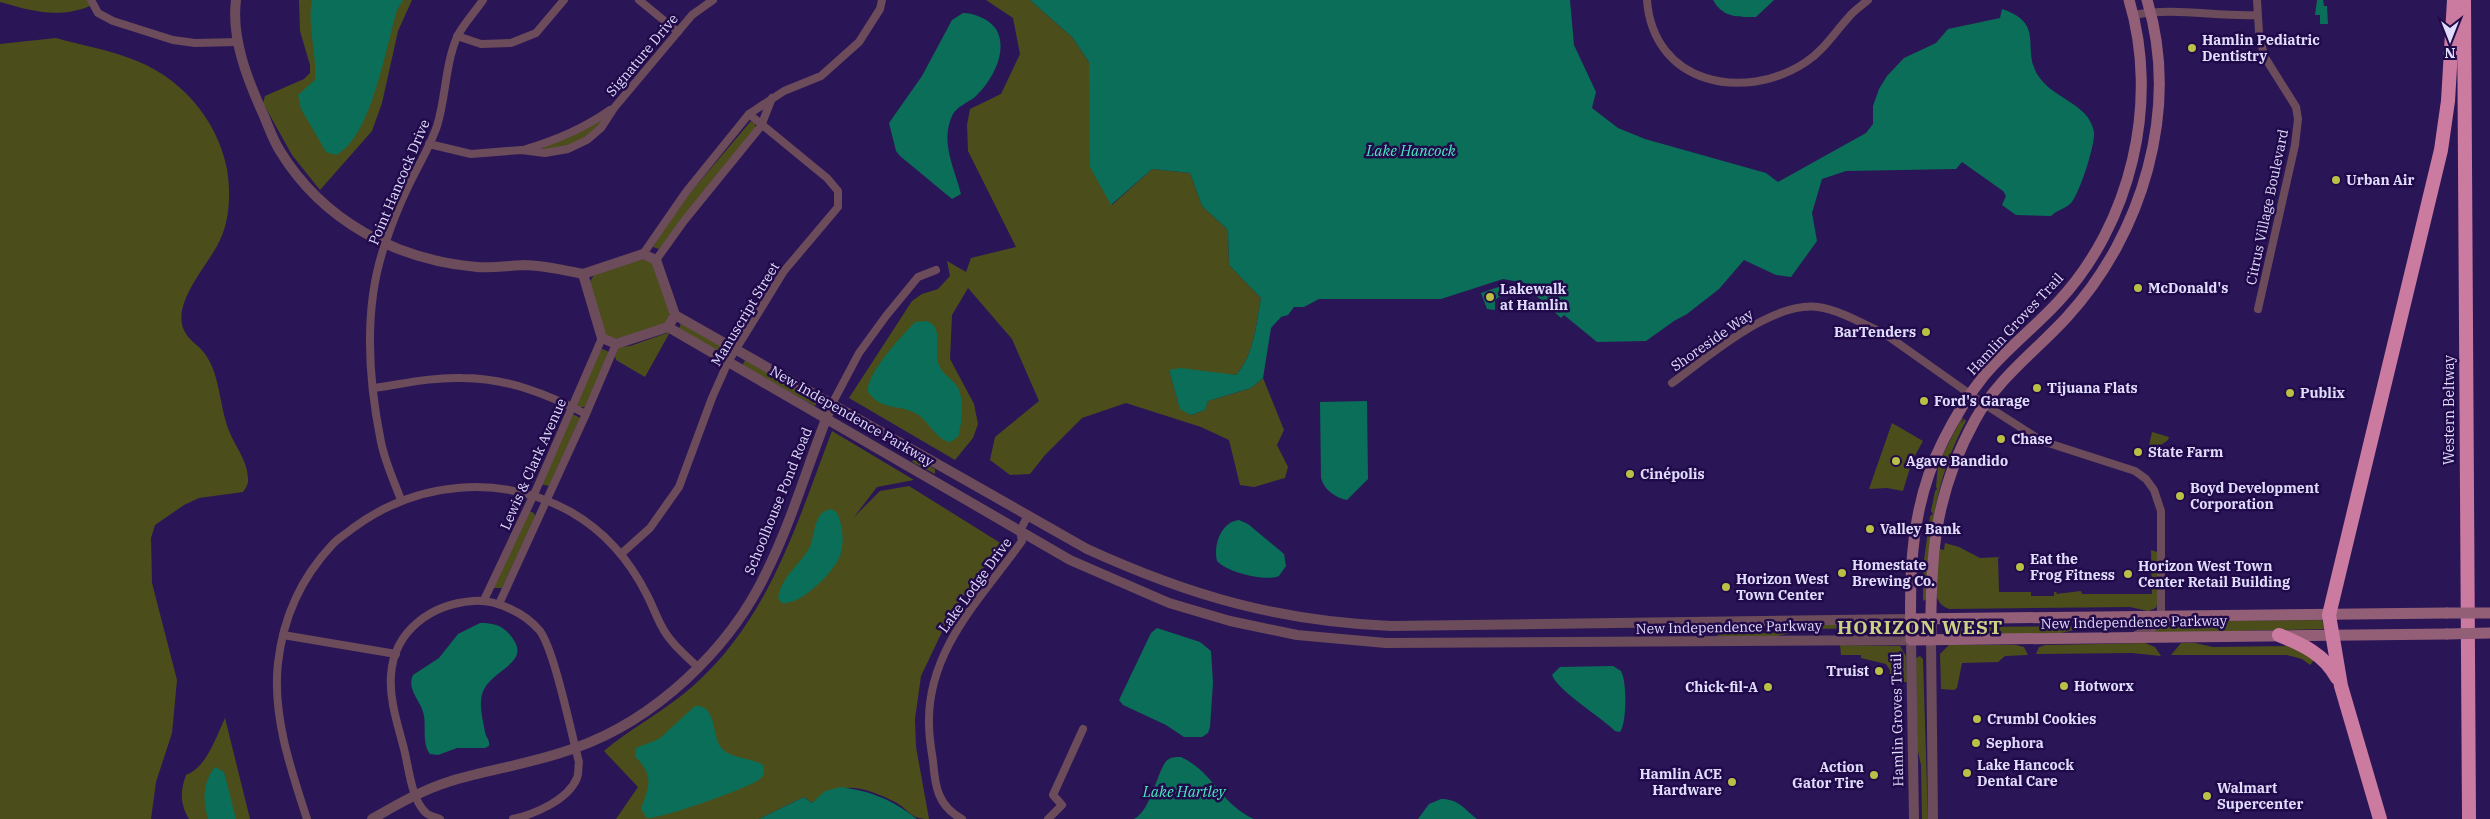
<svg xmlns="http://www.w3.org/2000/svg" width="2490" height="819" font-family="'IBM Plex Serif',serif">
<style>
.green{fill:#4b4e1b}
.water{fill:#0a6e58}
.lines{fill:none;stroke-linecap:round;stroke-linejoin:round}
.minor{stroke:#6c4b5a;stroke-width:8}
.tertiary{stroke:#6c4b5a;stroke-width:10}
.secondary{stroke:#935f76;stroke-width:11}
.motorway{stroke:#cc7ba0;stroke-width:14}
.secondary-bridge{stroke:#935f76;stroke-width:11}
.poi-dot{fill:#bac045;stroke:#210a4a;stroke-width:2}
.labels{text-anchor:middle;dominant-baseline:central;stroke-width:5;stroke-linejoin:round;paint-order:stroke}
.poi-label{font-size:14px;font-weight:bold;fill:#e0dcfc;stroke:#210a4a;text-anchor:start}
.street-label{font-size:14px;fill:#e0dcfc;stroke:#210a4a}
.water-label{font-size:15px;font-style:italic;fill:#4ae8c0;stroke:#210a4a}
.district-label{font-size:19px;font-weight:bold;letter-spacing:1px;fill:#ccd184;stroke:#210a4a}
</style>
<rect width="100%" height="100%" fill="#2a1656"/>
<g class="green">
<path d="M0 0H87L90 6C58 19 32 11 0 2Z"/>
<polygon points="299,0 412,0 398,31 382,103 372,131 320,190 292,155 263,103 265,96 304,79 310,73 310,65 300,31"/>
<path d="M986 0H1030L1072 37 1089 62 1112 205 1152 169 1190 173 1202 206 1228 230 1229 265 1261 298C1256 324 1254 356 1236 375L1169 370 1180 408 1191 415 1205 410 1208 401 1251 388 1263 378 1284 430 1277 445 1288 467 1285 478 1254 487 1240 485 1229 440 1201 427 1126 403 1082 418 1045 455 1030 474 1010 475 990 460 995 437 1039 401 1012 339 968 288 952 315 950 359 974 404 978 424 973 438 955 460 849 398 912 301 922 294 938 289 950 276 947 261 966 272 971 258 1016 247 968 151 967 125 970 109 1001 94 1020 54 1013 18Z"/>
<path d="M56 38C80 45 105 49 129 58 179 75 217 118 227 169 231 195 230 223 217 246 205 268 174 302 183 328 188 341 198 344 205 354 221 376 219 408 230 433 236 448 247 460 248 478 249 483 246 488 243 492L199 498 184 505 155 525 151 538 152 583 177 680 172 733 156 782 151 819H0V44Z"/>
<path d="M608 116C586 139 571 150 538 150Z"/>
<polygon points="751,121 755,124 755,129 659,249 653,247 673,213"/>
<polygon points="642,259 652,262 669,312 669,319 663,325 616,339 606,336 589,283 594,275"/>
<polygon points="681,323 723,347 720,352 679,329"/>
<polygon points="670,332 645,377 616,360 615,356 619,347 630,346"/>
<polygon points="603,349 609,352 585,407 577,407 576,404 600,350"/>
<polygon points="745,360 818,401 815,406 742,366"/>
<polygon points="573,414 580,418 579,420 549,486 540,484"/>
<path d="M1964 418 1960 424 1965 419 1966 421C1936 476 1928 537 1926 599L1923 601V567L1930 516 1933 514 1931 511 1935 491 1937 489 1936 487 1938 464 1961 419Z"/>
<polygon points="1892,423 1923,441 1912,461 1903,491 1887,488 1869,489"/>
<path d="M832 431 914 480 877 487 854 517 880 491 909 486 1002 544 950 615 921 676 915 719 916 747 929 819C909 819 910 810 895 802 865 787 839 779 812 803L804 797 759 819H616L638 787 604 751C632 727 665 711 693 686 769 619 797 523 832 431Z"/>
<polygon points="2152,432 2169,437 2168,440 2147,455"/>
<polygon points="915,458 935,469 935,474 914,463 912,461"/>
<polygon points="529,511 534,513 535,517 502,588 494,588 493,585"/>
<path d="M1945 543 1959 547 1980 558 2001 557 1998 558 1999 592H2031V596H2054V592H2057L2056 594 2081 591 2082 594H2152L2151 550 2157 552 2158 602 2156 608 2148 611 2130 607 1949 609C1925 601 1939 566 1940 549L1944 550Z"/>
<polygon points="2166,621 2322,620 2325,629 2153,633"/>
<polygon points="2105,622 2143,622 2147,625 2144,629 2074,630 2057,634 1949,634 1946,631 1948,628 1953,627 2087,626"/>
<polygon points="1886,624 1892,625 1893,628 1809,629 1772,637 1717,636 1718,634 1771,633 1806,625"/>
<polygon points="2145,643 2155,647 2161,656 2132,653 2036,654 2039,647 2046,645"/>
<polygon points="2181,643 2195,643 2213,647 2293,646 2316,658 2310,665 2302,659 2287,655 2171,655"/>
<polygon points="1840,645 1900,646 1906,656 1907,682 1890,682 1890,670 1886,664 1861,658 1861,655 1841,655"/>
<polygon points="1949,645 2016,645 2024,647 2028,655 2005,656 1998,662 1962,663 1957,688 1954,690 1941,689 1940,654"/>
<polygon points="1920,656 1923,659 1928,819 1922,819 1921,765 1917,747 1916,658"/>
<path d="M225 718 250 819H189C180 804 180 791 186 775 207 767 216 737 225 718Z"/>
</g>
<g class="water">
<path d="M312 0H403L397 10C386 47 371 138 336 155L326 152 301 109 298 95 315 80C317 53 307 25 312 0Z"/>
<path d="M1030 0H1570L1574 45 1596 92 1592 108 1618 128 1645 139 1766 173 1778 182 1866 133 1873 124V106L1879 89 1887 76 1904 58 1936 43 1948 29 2000 18 2002 9C2047 24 2020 49 2039 77 2050 93 2070 99 2084 113 2089 118 2093 125 2094 133 2095 145 2079 196 2070 204 2064 209 2057 210 2051 216L2016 215 2002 205 2006 196 2003 191 1962 162 1956 169 1846 171 1822 179 1812 213 1817 241 1791 277 1776 275 1744 260 1719 289 1687 314 1674 321 1646 341 1597 342 1564 315 1561 318 1531 291 1534 288 1530 284 1503 279 1441 299H1319L1304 307H1294L1288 315 1281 317 1271 328 1263 378 1251 388 1208 401 1205 410 1191 415 1180 409 1169 370 1181 368 1236 375C1254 356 1256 324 1261 298L1229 265 1228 230 1202 206 1190 173 1152 169 1111 205 1090 167 1089 62 1072 37Z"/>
<path d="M1713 0H1774L1756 17C1738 17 1723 18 1713 0Z"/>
<polygon points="2317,0 2323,0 2324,6 2327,6 2328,24 2320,24 2320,15 2315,15"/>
<path d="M963 13C974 13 989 19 996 29 1009 51 992 81 975 97 967 103 956 107 952 116 940 143 955 169 961 194L952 199 900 156 896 151 889 123 922 76 952 20Z"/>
<polygon points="1504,285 1508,290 1495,300 1495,310 1487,309 1481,293"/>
<path d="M926 321C945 326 933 350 939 365 942 374 950 377 956 385 965 395 962 425 958 437L950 442C936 440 929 421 917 414 897 403 883 412 868 392 866 373 902 336 915 322Z"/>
<path d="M1367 401 1368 479 1347 500C1336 498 1324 490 1321 478L1320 402Z"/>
<path d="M831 509C838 512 838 515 840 521 843 532 844 544 840 556 834 572 800 606 782 603L778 598C782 574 805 561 811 544 814 535 814 525 819 517 822 512 826 510 831 509Z"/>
<path d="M1239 520 1248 524 1284 554 1286 566 1279 576C1266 582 1226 572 1217 561 1213 545 1221 522 1239 520Z"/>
<path d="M480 623C493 623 502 625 510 635 535 664 490 668 482 694 479 706 483 721 485 732 486 738 490 739 489 746L485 748H457L438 755 430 754C422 744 426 728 424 716 422 701 406 691 413 675L439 658 458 634Z"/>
<polygon points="1157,628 1200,642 1211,651 1213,683 1210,727 1208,733 1202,737 1184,737 1166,725 1123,705 1119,700 1151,633"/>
<path d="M1613 666 1621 671C1627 681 1627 723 1620 732L1615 731C1600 716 1559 692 1552 675L1560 667Z"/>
<path d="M695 706C716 704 712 733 720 746 728 759 750 757 763 765 765 770 765 775 760 779 749 788 661 819 647 818L641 809C650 783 654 777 635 756L636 748 659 739Z"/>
<path d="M1181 757C1215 773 1219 803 1254 819H1134C1153 809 1158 764 1169 759 1172 757 1178 757 1181 757Z"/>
<path d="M215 767 224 772 236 819H208C203 801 202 783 215 767Z"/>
<path d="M841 787C873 792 891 799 917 819H759L804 797 812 803 825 791Z"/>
<path d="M1441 799C1459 799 1464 809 1477 819H1418L1429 804Z"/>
</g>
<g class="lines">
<g class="minor">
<polyline points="91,0 98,13 113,21 173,40 195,43 238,42"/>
<polyline points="639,0 678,32"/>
<path d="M1647 0C1653 84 1744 103 1806 62 1824 50 1834 33 1848 18 1853 11 1861 6 1868 0"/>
<polyline points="2257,0 2259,32 2264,56 2296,107 2298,119 2295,145 2258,309"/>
<path d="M2134 15C2175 7 2216 17 2257 15"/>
<polyline points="457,36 481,44 511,43 536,33 564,0"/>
<polyline points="429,144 471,154 521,150 545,153 568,149 587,140 601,128 614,108 692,15 713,0"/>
<path d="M526 149C557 140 583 129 610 110"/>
<polyline points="643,254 686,192 749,114 784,91 821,76 859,42 880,9 882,0"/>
<polyline points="656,260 684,221 761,126 772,98"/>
<path d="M1672 383C1708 357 1771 301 1818 307 1840 310 1865 325 1885 334L1984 404 2042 441 2135 471 2146 479 2154 490 2161 511V617"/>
<path d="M373 388C402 384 432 377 462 378 507 378 547 394 586 414"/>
<polyline points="832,404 859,353 886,316 918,277 936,270"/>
<path d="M401 500C394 481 385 462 381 442 368 378 363 307 385 244 391 226 398 208 406 191 416 169 429 149 437 126 446 97 445 65 457 37 463 24 475 12 483 0"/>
<polyline points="621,554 650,528 679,487 712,398 728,362 784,271 838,207 838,191 827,178 749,114"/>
<polyline points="484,600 536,490 602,338"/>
<polyline points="499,604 586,414 616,344"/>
<polyline points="283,635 396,654"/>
<path d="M307 819C291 770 272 715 278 663 283 619 301 578 332 545 338 538 346 534 353 528 417 481 501 473 571 512 604 531 630 561 647 595 654 608 658 623 667 635 675 647 688 658 699 668"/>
<path d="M440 819C436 817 429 816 426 813 411 799 409 768 404 749 398 725 389 700 391 675 394 630 432 604 473 601 496 599 525 613 540 631 555 652 571 733 579 762 578 767 579 773 577 778 568 800 535 814 513 819"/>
<path d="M962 819C938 806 935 787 933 761 931 749 929 736 929 724 927 650 982 597 1022 541L1020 531 1028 515"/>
<polyline points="1048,819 1062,805 1053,795 1083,729"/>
</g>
<g class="tertiary">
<path d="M236 0C231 39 248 81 264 116 269 128 273 140 280 151 323 221 396 260 477 267 492 268 508 266 523 265 543 265 563 270 583 274"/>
<polygon points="643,254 656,260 675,315 668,327 616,344 602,338 583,274"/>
<path d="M675 315 1087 549C1190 596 1278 621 1391 626L1910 619"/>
<polyline points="668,327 1070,560 1169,603 1230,621 1297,635 1386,643 1911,640 1914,819"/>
<polyline points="2134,637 2151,629 2161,617"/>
<polyline points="1931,640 1933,819"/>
<path d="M372 819C398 804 422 790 451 781 491 769 535 763 575 748 655 720 730 649 766 573 793 519 809 460 832 404"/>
</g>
<g class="secondary">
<path d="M2129 0C2160 102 2131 224 2058 302 2034 328 2005 350 1983 377 1967 397 1954 419 1943 441 1911 504 1909 571 1911 640L2447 634"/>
<polyline points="1910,619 2447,613"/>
<path d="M1931 640C1930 558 1934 494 1975 420 1998 378 2035 352 2067 317 2143 234 2180 109 2147 0"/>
</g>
<g class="motorway">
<polyline points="2464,0 2469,819"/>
<path d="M2279 635C2303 645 2324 654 2337 678"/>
<polyline points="2380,819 2341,686 2329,615 2441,150 2448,101 2454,0"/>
</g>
<g class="secondary-bridge">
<polyline points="2447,613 2490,613"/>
<polyline points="2447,634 2490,633"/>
</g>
</g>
<g class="poi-dot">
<circle cx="2192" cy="48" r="5"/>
<circle cx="2336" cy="180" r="5"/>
<circle cx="2138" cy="288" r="5"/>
<circle cx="1490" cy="297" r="5"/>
<circle cx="1926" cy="332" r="5"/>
<circle cx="2037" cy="388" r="5"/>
<circle cx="2290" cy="393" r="5"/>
<circle cx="1924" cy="401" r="5"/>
<circle cx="2001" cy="439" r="5"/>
<circle cx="2138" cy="452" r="5"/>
<circle cx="1896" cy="461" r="5"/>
<circle cx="1630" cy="474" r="5"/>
<circle cx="2180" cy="496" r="5"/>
<circle cx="1870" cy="529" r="5"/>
<circle cx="2020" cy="567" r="5"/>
<circle cx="1842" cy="573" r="5"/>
<circle cx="2128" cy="574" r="5"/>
<circle cx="1726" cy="587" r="5"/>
<circle cx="1879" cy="671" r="5"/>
<circle cx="2064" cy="686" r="5"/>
<circle cx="1768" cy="687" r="5"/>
<circle cx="1977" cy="719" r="5"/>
<circle cx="1976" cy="743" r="5"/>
<circle cx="1967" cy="773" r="5"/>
<circle cx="1874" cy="775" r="5"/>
<circle cx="1732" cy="782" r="5"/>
<circle cx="2207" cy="796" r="5"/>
</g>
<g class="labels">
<g class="poi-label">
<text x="2202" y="40">Hamlin Pediatric<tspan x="2202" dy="16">Dentistry</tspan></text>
<text x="2346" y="180">Urban Air</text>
<text x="2148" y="288">McDonald's</text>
<text x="1500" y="289">Lakewalk<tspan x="1500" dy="16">at Hamlin</tspan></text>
<text x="1916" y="332" text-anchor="end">BarTenders</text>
<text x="2047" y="388">Tijuana Flats</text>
<text x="2300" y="393">Publix</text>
<text x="1934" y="401">Ford's Garage</text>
<text x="2011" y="439">Chase</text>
<text x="2148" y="452">State Farm</text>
<text x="1906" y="461">Agave Bandido</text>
<text x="1640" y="474">Cinépolis</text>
<text x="2190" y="488">Boyd Development<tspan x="2190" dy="16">Corporation</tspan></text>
<text x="1880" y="529">Valley Bank</text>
<text x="2030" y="559">Eat the<tspan x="2030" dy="16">Frog Fitness</tspan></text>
<text x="1852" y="565">Homestate<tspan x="1852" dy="16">Brewing Co.</tspan></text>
<text x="2138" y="566">Horizon West Town<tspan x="2138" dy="16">Center Retail Building</tspan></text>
<text x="1736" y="579">Horizon West<tspan x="1736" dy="16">Town Center</tspan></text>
<text x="1869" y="671" text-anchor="end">Truist</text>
<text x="2074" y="686">Hotworx</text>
<text x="1758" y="687" text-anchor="end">Chick-fil-A</text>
<text x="1987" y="719">Crumbl Cookies</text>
<text x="1986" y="743">Sephora</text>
<text x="1977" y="765">Lake Hancock<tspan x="1977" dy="16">Dental Care</tspan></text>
<text x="1864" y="767" text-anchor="end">Action<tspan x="1864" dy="16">Gator Tire</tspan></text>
<text x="1722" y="774" text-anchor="end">Hamlin ACE<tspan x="1722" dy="16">Hardware</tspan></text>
<text x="2217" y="788">Walmart<tspan x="2217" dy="16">Supercenter</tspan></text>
</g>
<g class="street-label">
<text transform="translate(642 55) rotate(-50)">Signature Drive</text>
<text transform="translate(399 182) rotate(-67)">Point Hancock Drive</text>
<text transform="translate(2267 207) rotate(-78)">Citrus Village Boulevard</text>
<text transform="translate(745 314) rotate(-59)">Manuscript Street</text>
<text transform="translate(2015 324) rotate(-47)">Hamlin Groves Trail</text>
<text transform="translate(1712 340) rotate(-35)">Shoreside Way</text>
<text transform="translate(2449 410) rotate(-90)">Western Beltway</text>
<text transform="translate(852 416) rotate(30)">New Independence Parkway</text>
<text transform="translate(533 464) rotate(-66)">Lewis &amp; Clark Avenue</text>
<text transform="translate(778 501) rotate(-68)">Schoolhouse Pond Road</text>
<text transform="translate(975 585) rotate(-54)">Lake Lodge Drive</text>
<text transform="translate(2134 622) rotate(-1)">New Independence Parkway</text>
<text transform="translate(1729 627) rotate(-1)">New Independence Parkway</text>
<text transform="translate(1897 720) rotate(-91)">Hamlin Groves Trail</text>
</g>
<g class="water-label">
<text x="1411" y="150">Lake Hancock</text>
<text x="1184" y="791">Lake Hartley</text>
</g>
<g class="district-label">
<text x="1920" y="627">HORIZON WEST</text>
</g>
</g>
<g transform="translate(2450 40) rotate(180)" stroke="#210a4a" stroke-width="4" paint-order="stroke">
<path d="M0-4L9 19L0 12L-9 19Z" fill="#e0dcfc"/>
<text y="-8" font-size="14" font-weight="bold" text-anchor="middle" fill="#e0dcfc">N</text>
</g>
</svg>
